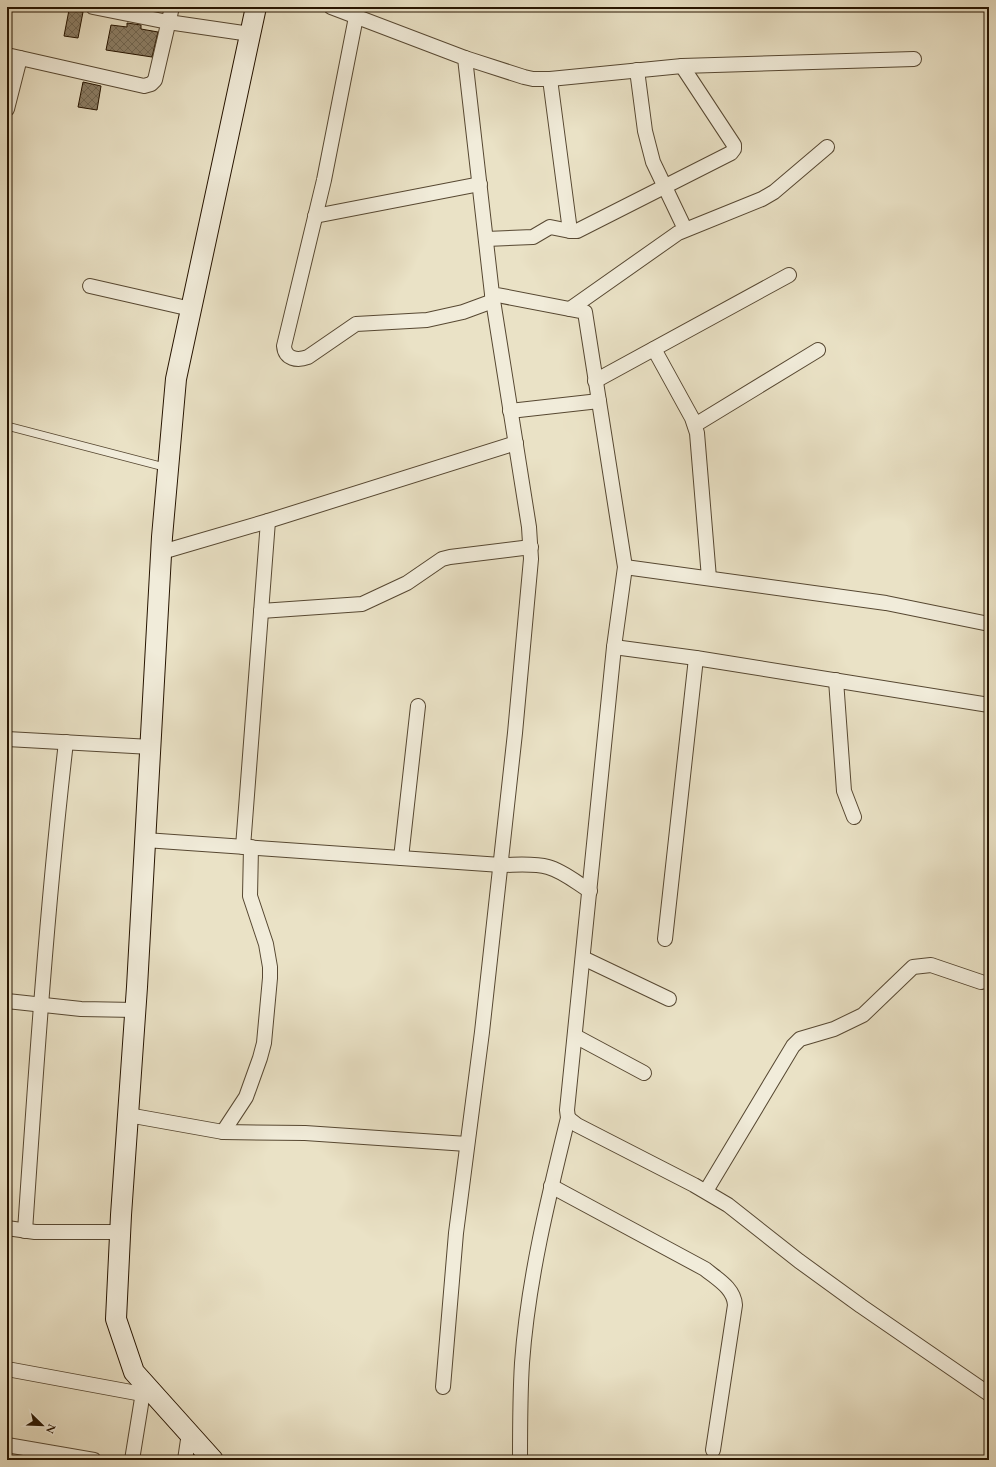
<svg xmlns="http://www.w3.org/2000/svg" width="996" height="1467" font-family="'EB Garamond',serif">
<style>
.building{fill:url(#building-cross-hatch);stroke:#261400}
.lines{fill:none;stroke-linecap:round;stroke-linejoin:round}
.lane-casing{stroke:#574832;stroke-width:9}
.street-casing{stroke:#574832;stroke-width:16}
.secondary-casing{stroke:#261400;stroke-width:22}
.lane{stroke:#f1ecda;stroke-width:7}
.street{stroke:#f1ecda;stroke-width:14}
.secondary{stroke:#f1ecda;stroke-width:20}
</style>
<defs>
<pattern id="building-cross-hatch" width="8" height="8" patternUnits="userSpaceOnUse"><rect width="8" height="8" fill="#8c7f67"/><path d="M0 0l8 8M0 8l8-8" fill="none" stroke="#726752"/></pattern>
</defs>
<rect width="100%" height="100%" fill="#eae2c6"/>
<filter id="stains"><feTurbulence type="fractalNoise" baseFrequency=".005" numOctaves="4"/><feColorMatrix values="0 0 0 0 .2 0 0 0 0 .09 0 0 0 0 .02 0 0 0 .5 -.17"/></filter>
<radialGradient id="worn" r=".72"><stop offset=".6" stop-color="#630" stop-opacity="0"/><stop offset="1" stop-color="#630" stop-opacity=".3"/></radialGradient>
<g class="building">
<polygon points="69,10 83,12 78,38 64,36"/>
<polygon points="127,23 141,25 141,29 158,32 152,57 106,50 111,25 127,27"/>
<polygon points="83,82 101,86 97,110 78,107"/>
</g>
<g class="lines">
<g class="lane-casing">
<polyline id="lane" points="7,426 168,468"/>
</g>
<g class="street-casing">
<g id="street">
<polyline points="93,7 168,22 250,34"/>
<path d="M331 7 465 58 492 294 585 312 625 567 614 647 567 1110 568 1118C548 1199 528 1280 522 1363 520 1395 520 1428 520 1460"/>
<path d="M356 17 324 180 284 346C285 359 297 361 308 357L356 324 427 320 463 312 493 301"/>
<polyline points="7,55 144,86 151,84 155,80 172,7"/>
<polyline points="465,58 524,77 533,79 550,79 682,66 914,59"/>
<polyline points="637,70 645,131 653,162 685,229"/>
<polyline points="550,79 570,231"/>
<polyline points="7,109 20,58"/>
<polyline points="315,216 480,184"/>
<polyline points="486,239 533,237 550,227 570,231 577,231 731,153 734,149 734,145 682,66"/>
<polyline points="90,286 191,309"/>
<polyline points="570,309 678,233 762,199 774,192 827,147"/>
<polyline points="654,349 692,418 697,433 709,578"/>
<polyline points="595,381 789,275"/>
<polyline points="510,411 599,401"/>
<polyline points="695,425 818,350"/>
<polyline points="162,552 268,521 516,443"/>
<polyline points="625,567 886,603 989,624"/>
<polyline points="261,611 362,604 407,583 442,559 450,557 531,547"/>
<polyline points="614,647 696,658 989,705"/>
<polyline points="836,680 844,791 854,817"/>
<polyline points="7,739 151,747"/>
<path d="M145 840 501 865C516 865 534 863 548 867 563 871 577 883 590 891"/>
<polyline points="243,847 268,521"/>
<polyline points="401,858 418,706"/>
<polyline points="665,939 696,658"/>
<polyline points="583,958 669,999"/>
<polyline points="7,1001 81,1009 135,1010"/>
<polyline points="575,1036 644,1073"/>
<polyline points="128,1115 223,1132 305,1133 467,1144"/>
<polyline points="568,1118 577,1125 694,1185 728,1205 799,1261 861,1306 989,1394"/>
<polyline points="223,1132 246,1097 260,1058 264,1043 270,978 270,967 266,944 250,896 251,847"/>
<path d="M551 1186 705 1269C717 1279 734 1288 735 1305L713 1450"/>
<polyline points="706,1191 793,1046 800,1039 834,1029 863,1015 913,967 931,965 981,982"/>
<polyline points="7,1228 35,1232 120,1232"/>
<path d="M25 1231C36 1068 47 905 66 742"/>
<polyline points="7,1369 142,1394"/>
<polyline points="443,1387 456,1233 482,1032 515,733 531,559 529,527 492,294"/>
<polyline points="7,1445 94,1460"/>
<polyline points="132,1460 144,1386"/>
<polyline points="185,1460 189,1433"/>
</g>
</g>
<g class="secondary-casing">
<polyline id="secondary" points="213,1460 134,1372 116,1319 121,1215 137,987 162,537 176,379 256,7"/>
</g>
<use href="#lane" class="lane"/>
<use href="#street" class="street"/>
<use href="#secondary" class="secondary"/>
</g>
<rect width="996" height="1467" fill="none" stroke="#eae2c6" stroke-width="24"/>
<rect x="8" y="8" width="980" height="1451" fill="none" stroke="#261400" stroke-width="2"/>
<rect x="12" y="12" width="972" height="1443" fill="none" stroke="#261400"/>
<g transform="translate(42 1425) rotate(113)" stroke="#f1ecda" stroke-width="3" paint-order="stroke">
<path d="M0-3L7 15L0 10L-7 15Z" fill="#261400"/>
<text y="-6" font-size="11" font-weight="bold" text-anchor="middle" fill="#261400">N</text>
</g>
<rect width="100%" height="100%" filter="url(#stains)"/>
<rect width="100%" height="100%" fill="url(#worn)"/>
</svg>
